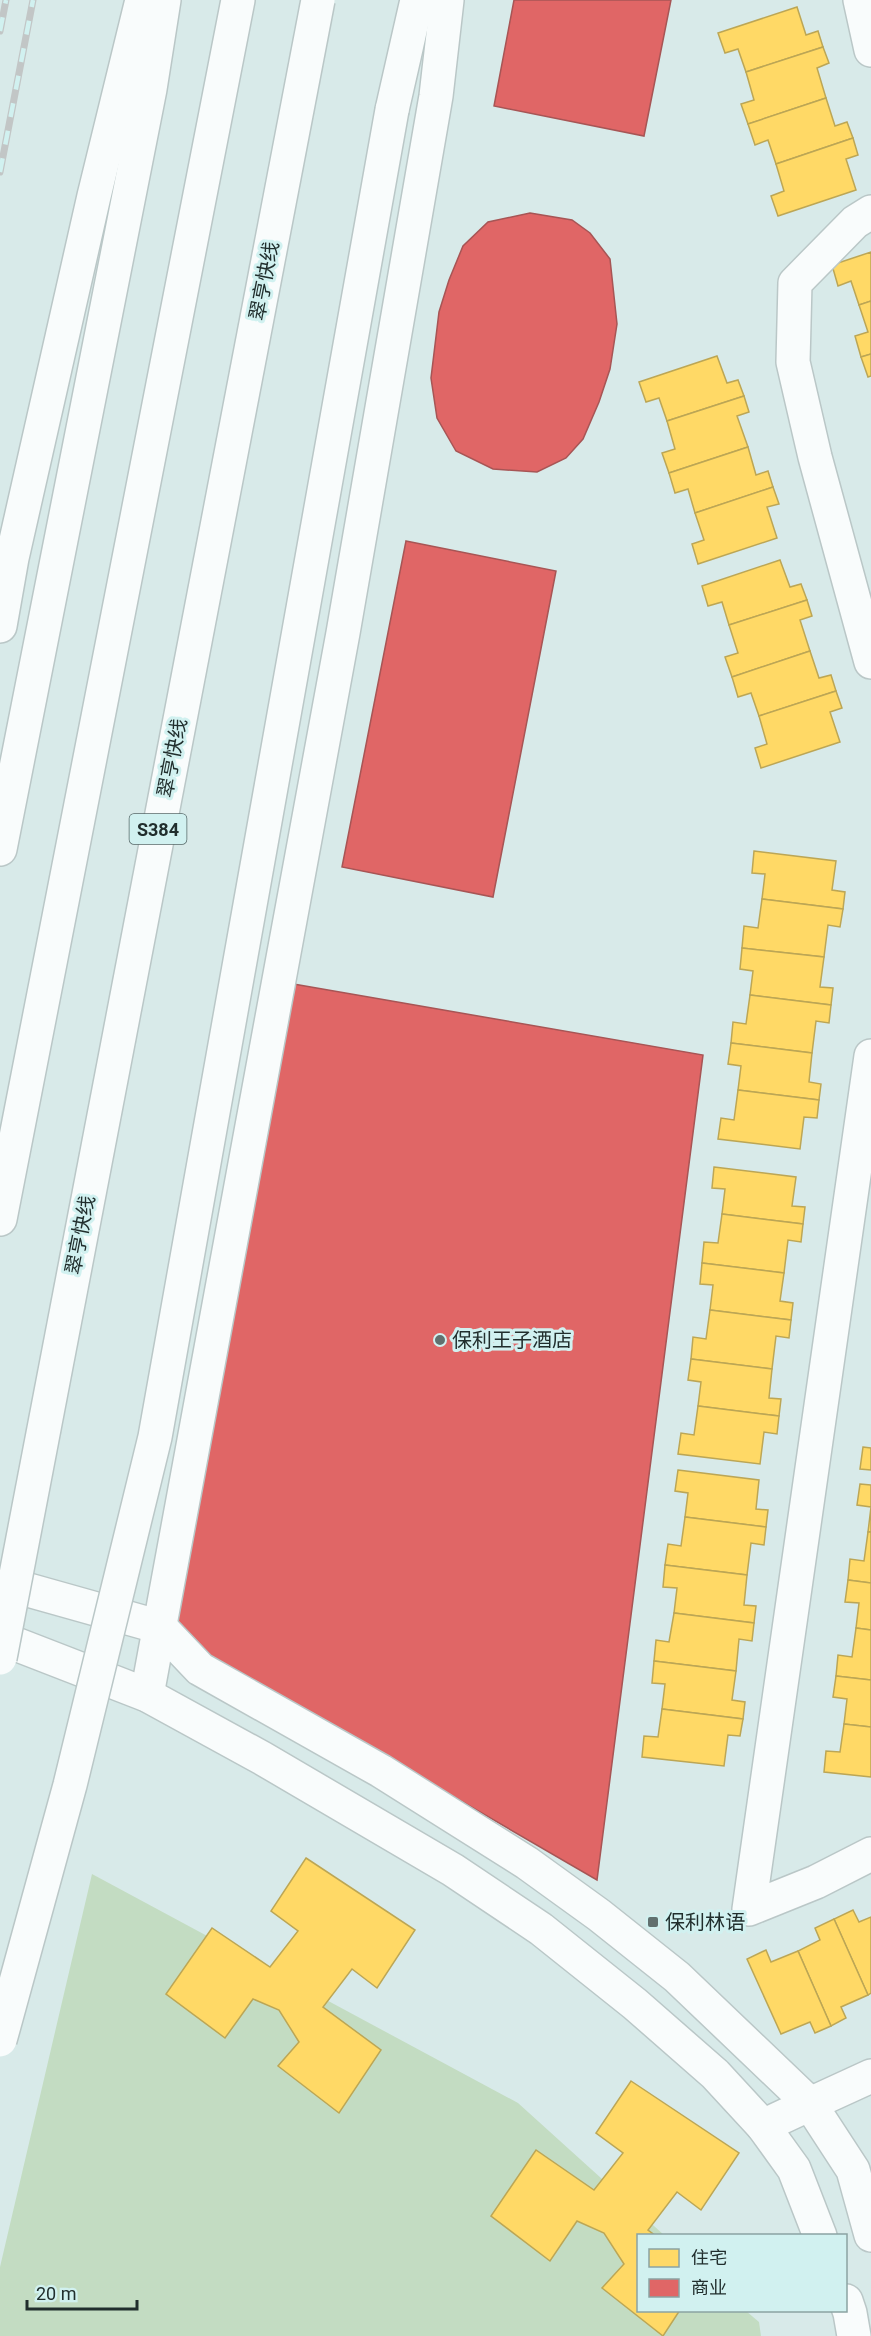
<svg xmlns="http://www.w3.org/2000/svg" width="871" height="2336" font-family="Roboto,'Noto Sans SC',sans-serif">
<style>
.green{fill:#c3dcc2}
.homes{fill:#ffd966;stroke:#bca655;stroke-width:1.5}
.shops{fill:#e06666;stroke:#a75555;stroke-width:1.5}
.lines{fill:none;stroke-linecap:round;stroke-linejoin:round}
.street-casing{stroke:#bac7c7;stroke-width:36}
.secondary-casing{stroke:#bac7c7;stroke-width:36}
.highway-casing{stroke:#bac7c7;stroke-width:36}
.street{stroke:#f9fcfc;stroke-width:33}
.secondary{stroke:#f9fcfc;stroke-width:33}
.highway{stroke:#f9fcfc;stroke-width:33}
.rail-casing{stroke:#c2c6c6;stroke-width:7}
.rail{stroke:#d1f1f0;stroke-width:4.5;stroke-dasharray:14;stroke-linecap:butt}
.highway-bridge-casing{stroke:#bac7c7;stroke-width:36;stroke-linecap:butt}
.highway-bridge{stroke:#f9fcfc;stroke-width:33}
.poi-dot{fill:#61706f;stroke:#d1f1f0;stroke-width:2}
.labels{text-anchor:middle;dominant-baseline:central;stroke-width:6;stroke-linejoin:round;paint-order:stroke}
.shield{fill:#d1f1f0;stroke:#566868;stroke-width:1.5}
.shield-label{font-size:18px;font-weight:bold;fill:#212e2d}
.street-label{font-size:20px;fill:#212e2d;stroke:#d1f1f0}
.poi-label{font-size:20px;fill:#212e2d;stroke:#d1f1f0;text-anchor:start}
</style>
<rect width="100%" height="100%" fill="#d8eae9"/>
<polygon class="green" points="92,1874 518,2103 664,2235 638,2236 638,2310 746,2311 759,2322 761,2336 0,2336 0,2267"/>
<g class="homes">
<polygon points="797,7 806,35 818,31 823,47 746,72 738,49 725,53 718,33"/>
<polygon points="823,47 829,63 817,68 826,98 748,124 741,104 754,100 746,72"/>
<polygon points="826,98 835,126 847,122 853,138 776,164 768,140 755,145 748,124"/>
<polygon points="853,138 858,155 846,159 856,190 778,216 771,196 784,191 776,164"/>
<polygon points="871,252 871,301 859,305 851,281 838,286 832,265"/>
<polygon points="871,301 871,354 861,357 855,336 868,332 859,305"/>
<polygon points="871,354 871,376 868,377 861,357"/>
<polygon points="717,356 727,383 738,380 744,396 667,421 659,398 646,402 639,382"/>
<polygon points="744,396 749,412 737,416 748,447 669,473 662,453 675,449 667,421"/>
<polygon points="748,447 756,475 768,471 773,487 695,513 688,489 675,493 669,473"/>
<polygon points="773,487 779,504 767,507 777,538 698,564 692,544 704,540 695,513"/>
<polygon points="780,560 790,587 801,584 807,600 729,625 722,602 708,606 702,586"/>
<polygon points="807,600 812,616 800,620 810,651 732,677 725,657 738,653 729,625"/>
<polygon points="810,651 819,678 831,675 836,691 759,716 751,693 738,697 732,677"/>
<polygon points="836,691 842,708 830,712 840,742 761,768 755,748 767,744 759,716"/>
<polygon points="754,851 836,861 832,890 845,892 843,909 762,899 765,874 752,873"/>
<polygon points="762,899 843,909 840,927 828,925 824,957 742,948 744,926 758,928"/>
<polygon points="742,948 824,957 820,987 833,988 831,1005 750,995 753,971 740,969"/>
<polygon points="750,995 831,1005 829,1023 816,1021 812,1053 731,1043 733,1022 746,1024"/>
<polygon points="311,1020 544,1059 521,1193 287,1155"/>
<polygon points="731,1043 812,1053 809,1082 821,1084 819,1100 738,1090 741,1066 728,1064"/>
<polygon points="738,1090 819,1100 817,1118 804,1117 800,1149 718,1139 721,1118 734,1120"/>
<polygon points="287,1155 430,1178 425,1209 476,1219 450,1376 589,1399 567,1532 420,1506 405,1601 219,1570"/>
<polygon points="714,1167 796,1177 792,1206 805,1207 803,1224 722,1214 725,1189 712,1188"/>
<polygon points="722,1214 803,1224 801,1242 788,1240 784,1273 702,1263 704,1242 718,1243"/>
<polygon points="702,1263 784,1273 780,1301 793,1303 791,1320 710,1310 713,1285 700,1284"/>
<polygon points="710,1310 791,1320 789,1338 776,1336 772,1369 691,1359 693,1337 706,1339"/>
<polygon points="691,1359 772,1369 769,1398 781,1399 779,1416 698,1406 701,1382 688,1380"/>
<polygon points="698,1406 779,1416 777,1434 764,1432 760,1464 678,1454 681,1433 694,1435"/>
<polygon points="863,1447 871,1448 871,1470 860,1469"/>
<polygon points="678,1470 759,1480 756,1509 768,1510 766,1527 685,1517 688,1493 675,1491"/>
<polygon points="860,1484 871,1485 871,1532 868,1532 871,1507 857,1505"/>
<polygon points="685,1517 766,1527 764,1545 751,1543 747,1575 665,1565 668,1544 681,1546"/>
<polygon points="868,1532 871,1532 871,1583 848,1580 850,1559 864,1561"/>
<polygon points="665,1565 747,1575 744,1605 756,1606 754,1623 674,1613 677,1588 663,1587"/>
<polygon points="848,1580 871,1583 871,1630 856,1628 859,1603 845,1602"/>
<polygon points="674,1613 754,1623 752,1641 739,1639 736,1671 654,1661 656,1640 669,1642"/>
<polygon points="856,1628 871,1630 871,1680 836,1676 838,1655 852,1657"/>
<polygon points="654,1661 736,1671 732,1700 745,1702 743,1719 662,1709 665,1684 652,1683"/>
<polygon points="836,1676 871,1680 871,1727 844,1724 847,1699 833,1697"/>
<polygon points="662,1709 743,1719 740,1736 728,1735 724,1766 642,1757 644,1736 658,1737"/>
<polygon points="844,1724 871,1727 871,1777 824,1772 826,1751 840,1752"/>
<polygon points="306,1858 415,1930 377,1988 352,1969 323,2007 381,2050 339,2113 278,2066 299,2042 279,2010 253,1999 225,2038 166,1994 212,1928 270,1967 298,1931 271,1911"/>
<polygon points="853,1910 859,1922 871,1917 871,1993 868,1995 834,1919"/>
<polygon points="834,1919 868,1995 841,2007 846,2018 831,2026 798,1951 820,1940 815,1928"/>
<polygon points="766,1950 771,1962 798,1951 831,2026 815,2033 810,2022 781,2034 747,1959"/>
<polygon points="631,2081 739,2153 701,2210 677,2192 648,2230 656,2236 638,2236 638,2310 680,2310 663,2336 602,2288 624,2264 604,2233 577,2221 550,2261 491,2216 536,2150 594,2190 623,2153 596,2133"/>
</g>
<g class="shops">
<polygon points="514,0 671,0 644,136 494,106"/>
<polygon points="530,213 572,220 590,233 610,259 617,324 610,369 599,402 583,439 566,458 537,472 493,469 456,451 437,418 431,378 439,312 449,280 463,246 488,222"/>
<polygon points="406,541 556,571 493,897 342,867"/>
<polygon points="282,982 703,1055 597,1880 158,1625"/>
</g>
<g class="lines">
<g class="street-casing">
<g id="street">
<polyline points="860,0 871,50"/>
<polyline points="871,212 855,222 795,283 793,362 815,457 871,662"/>
<polyline points="871,1056 749,1909 816,1882 871,1854"/>
<polyline points="763,2126 810,2104"/>
</g>
</g>
<g class="secondary-casing">
<g id="secondary">
<polyline points="0,626 12,558 94,196 142,0"/>
<polyline points="0,1582 160,1627 200,1669 381,1771 527,1863 599,1915 677,1977 810,2104 853,2170 871,2235"/>
<polyline points="0,1638 147,1695 262,1758 453,1870 541,1929 635,2004 715,2074 763,2126 794,2169 820,2236"/>
<polyline points="147,1695 343,633 436,96 447,0"/>
<polyline points="810,2104 871,2076"/>
<polyline points="846,2301 850,2313 854,2336"/>
</g>
</g>
<g class="highway-casing">
<g id="highway">
<polyline points="392,110 417,0"/>
<polyline points="0,849 150,89 164,0"/>
<polyline points="0,1219 238,0"/>
</g>
</g>
<use href="#street" class="street"/>
<use href="#secondary" class="secondary"/>
<use href="#highway" class="highway"/>
<g class="rail-casing">
<g id="rail">
<polyline points="0,31 6,0"/>
<polyline points="0,172 33,0"/>
</g>
</g>
<use href="#rail" class="rail"/>
<g class="highway-bridge-casing">
<g id="highway-bridge">
<polyline points="0,1658 318,0"/>
<polyline points="0,2040 70,1785 155,1437 392,110"/>
</g>
</g>
<use href="#highway-bridge" class="highway-bridge"/>
</g>
<g class="poi-dot">
<circle cx="440" cy="1340" r="6"/>
<rect x="647" y="1916" width="12" height="12" rx="3"/>
</g>
<g class="labels">
<rect class="shield" x="129.5" y="814" width="57" height="30" rx="4.5"/>
<g class="shield-label">
<text x="158" y="829">S384</text>
</g>
<g class="street-label">
<text transform="translate(264 281) rotate(-79)">翠亨快线</text>
<text transform="translate(172 758) rotate(-79)">翠亨快线</text>
<text transform="translate(80 1235) rotate(-79)">翠亨快线</text>
</g>
<g class="poi-label">
<text x="452" y="1340">保利王子酒店</text>
<text x="665" y="1922">保利林语</text>
</g>
</g>
<rect x="637" y="2234" width="210" height="78" fill="#d1f1f0" stroke="#8ba3a2" stroke-width="1.5"/>
<rect x="649" y="2249" width="30" height="18" fill="#ffd966" stroke="#8ba3a2" stroke-width="1.5"/>
<text x="691" y="2264" font-size="18" fill="#212e2d">住宅</text>
<rect x="649" y="2279" width="30" height="18" fill="#e06666" stroke="#8ba3a2" stroke-width="1.5"/>
<text x="691" y="2294" font-size="18" fill="#212e2d">商业</text>
<path d="M27 2300v9h110v-9" fill="none" stroke="#212e2d" stroke-width="3"/>
<text x="36" y="2300" font-size="18" fill="#212e2d" stroke="#d1f1f0" stroke-width="4.5" paint-order="stroke">20 m</text>
</svg>
